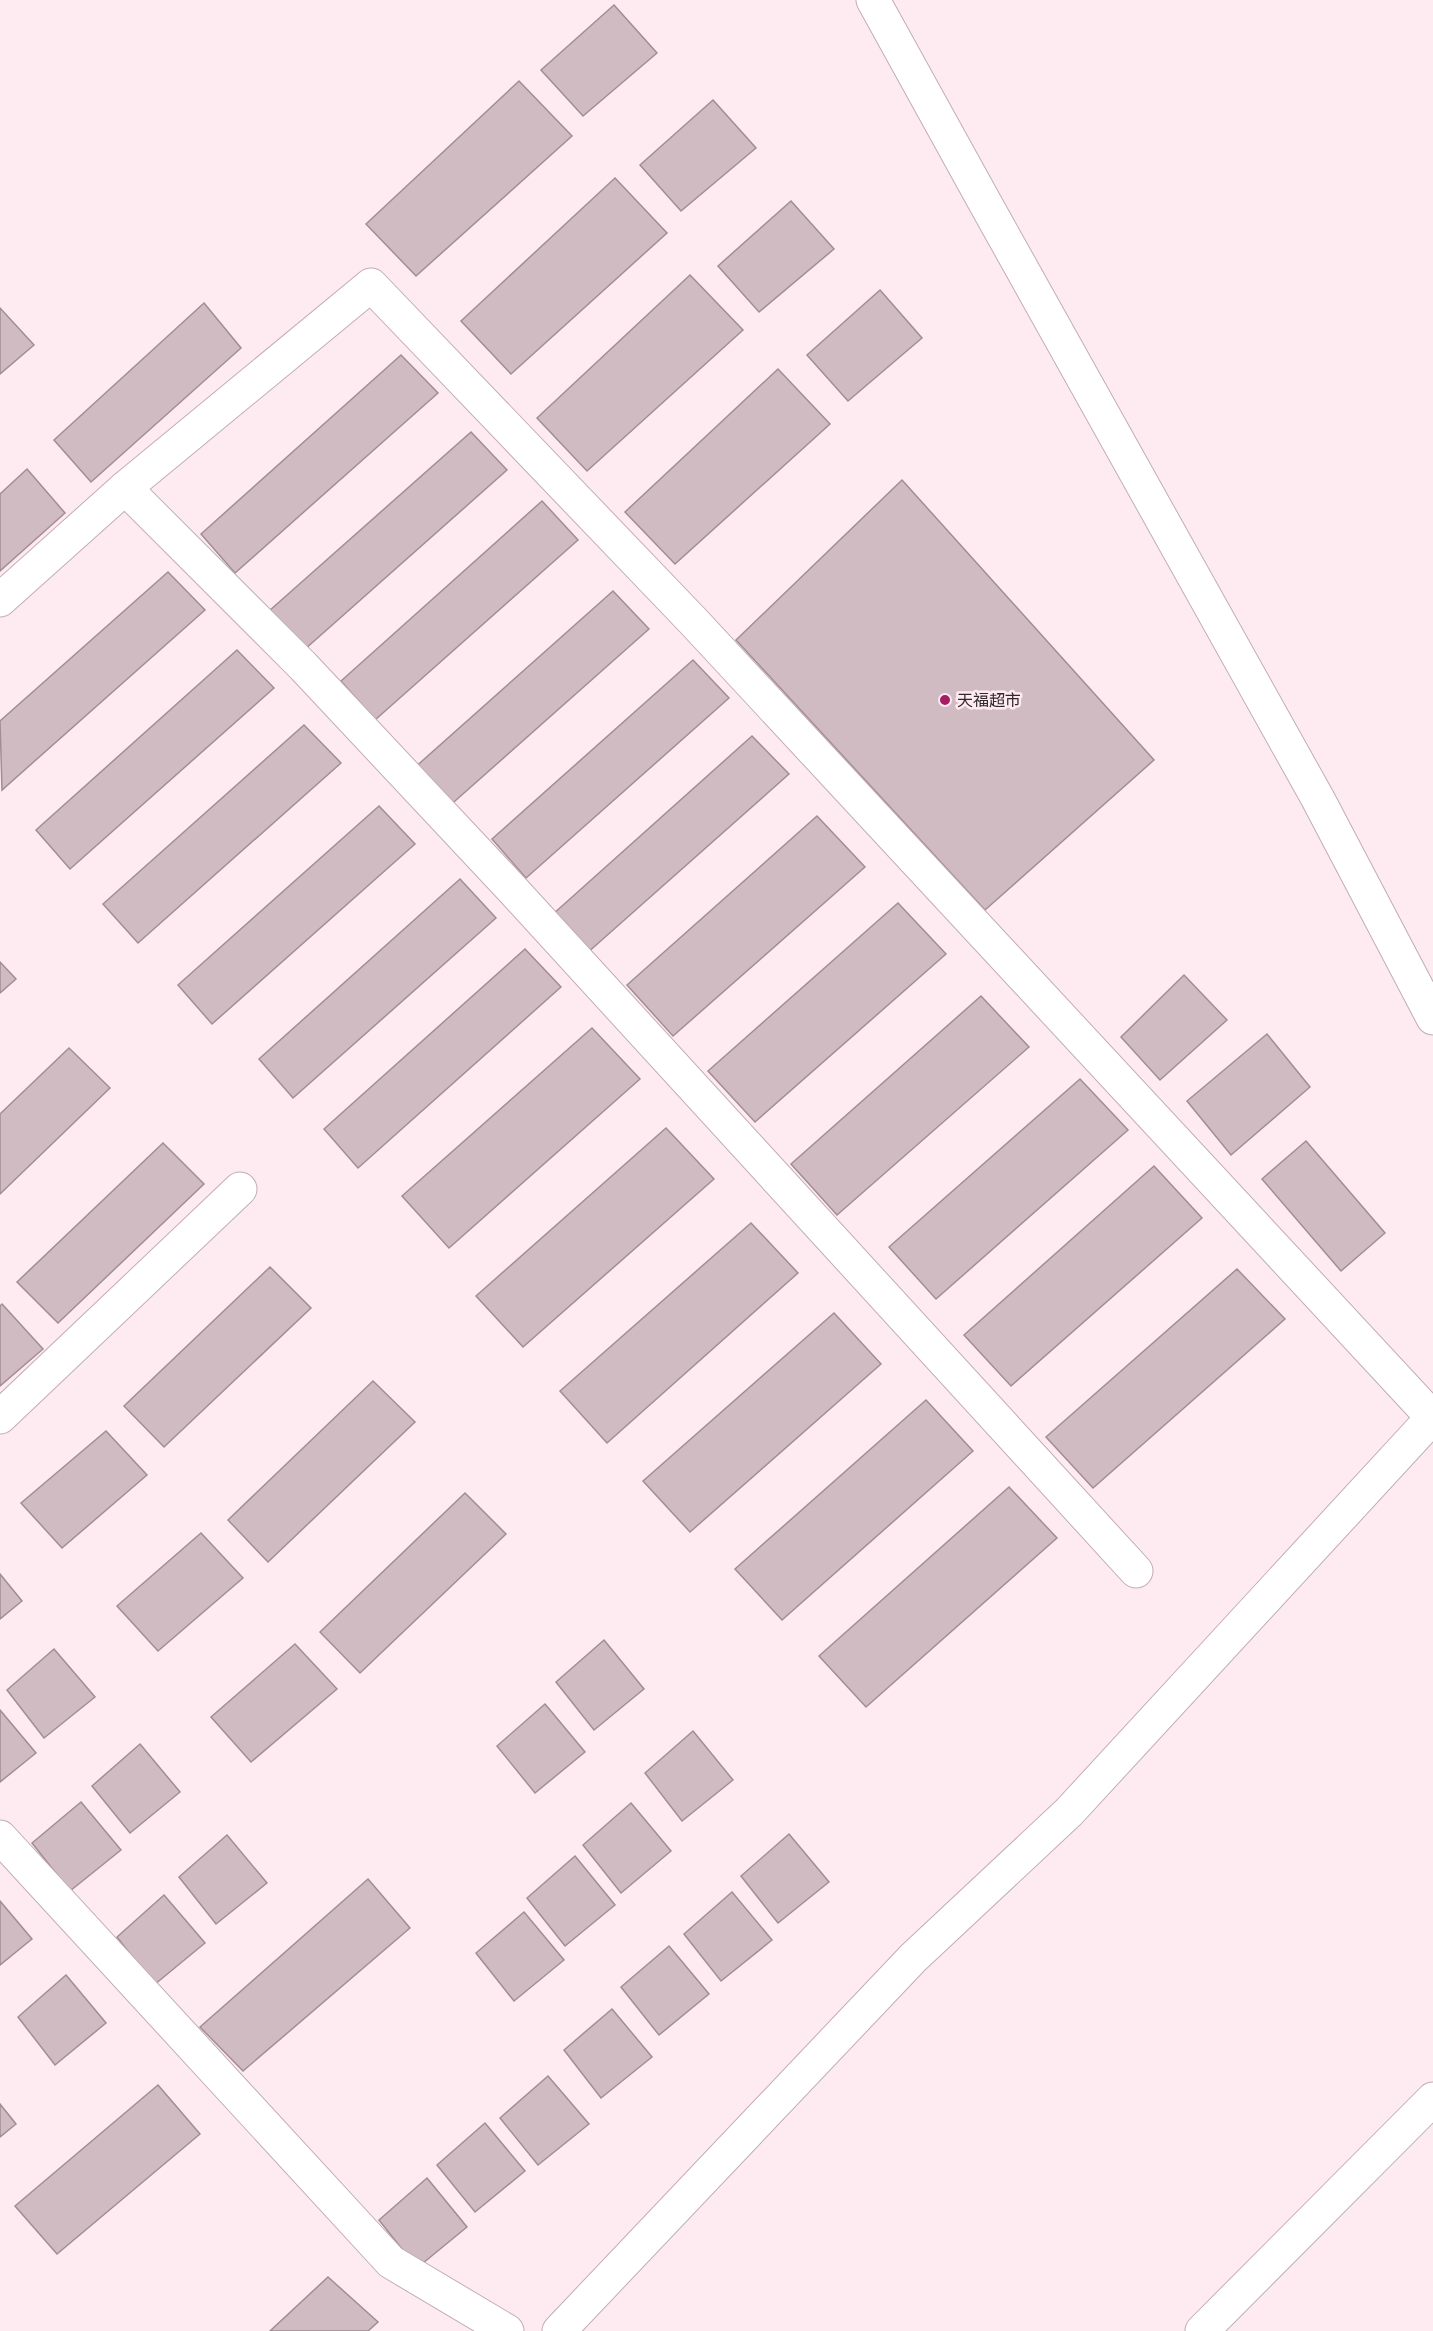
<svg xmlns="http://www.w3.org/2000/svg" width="1433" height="2331" font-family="'Fira Sans','Noto Sans SC',sans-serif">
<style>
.building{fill:#d1bbc2;stroke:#a28d95;stroke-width:1.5}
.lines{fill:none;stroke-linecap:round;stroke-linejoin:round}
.minor-casing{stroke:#c2adb5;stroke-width:35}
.minor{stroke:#fff;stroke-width:33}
.poi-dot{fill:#a51d65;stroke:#feebf2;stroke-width:2}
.labels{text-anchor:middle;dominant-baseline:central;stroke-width:5;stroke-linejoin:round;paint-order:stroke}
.poi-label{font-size:16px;fill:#30282b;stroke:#feebf2;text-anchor:start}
</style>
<rect width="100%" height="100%" fill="#feebf2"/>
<g class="building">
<polygon points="614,5 657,53 583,116 541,70"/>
<polygon points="519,81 572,136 416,276 366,224"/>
<polygon points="713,100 756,148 681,211 640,165"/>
<polygon points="615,178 667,233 511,374 461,321"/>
<polygon points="791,201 834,249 759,312 718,266"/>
<polygon points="690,275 743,330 587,471 537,418"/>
<polygon points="880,290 922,338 848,401 807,355"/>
<polygon points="204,303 241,348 91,482 54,440"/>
<polygon points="0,308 34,345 0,374"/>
<polygon points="401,355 438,393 235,573 201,534"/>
<polygon points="778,369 830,424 675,564 625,512"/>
<polygon points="471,432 507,470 304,650 269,611"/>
<polygon points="27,469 65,513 0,571 0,494"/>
<polygon points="902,480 1154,760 985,910 736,640"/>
<polygon points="542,501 578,540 375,720 341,681"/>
<polygon points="168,572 205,610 2,790 0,721"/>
<polygon points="613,591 649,629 446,809 412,770"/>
<polygon points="237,650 274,688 70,869 36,830"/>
<polygon points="693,660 729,698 526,878 492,839"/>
<polygon points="304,725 341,763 138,943 103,904"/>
<polygon points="752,736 789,774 586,954 552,915"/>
<polygon points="379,806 415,844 212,1024 178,985"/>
<polygon points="817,816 865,867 673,1036 627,985"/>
<polygon points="460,879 496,918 293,1098 259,1059"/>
<polygon points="898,903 946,954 755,1122 708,1071"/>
<polygon points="525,949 561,987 358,1168 324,1129"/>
<polygon points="0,962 16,979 0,993"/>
<polygon points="1184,975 1227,1020 1160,1080 1121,1037"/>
<polygon points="981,996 1029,1047 837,1215 791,1164"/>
<polygon points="592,1028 640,1079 449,1248 402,1196"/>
<polygon points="1267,1034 1310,1087 1231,1155 1187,1101"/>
<polygon points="69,1048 110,1088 0,1194 0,1114"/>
<polygon points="1080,1079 1128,1130 936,1299 889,1247"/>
<polygon points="666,1128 714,1179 523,1347 476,1296"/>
<polygon points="1306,1141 1385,1233 1341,1271 1262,1179"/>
<polygon points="163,1143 204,1184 58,1323 17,1282"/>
<polygon points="1154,1166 1202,1218 1011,1386 964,1335"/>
<polygon points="751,1223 798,1273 607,1443 560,1391"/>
<polygon points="270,1267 311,1308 164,1447 124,1406"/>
<polygon points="1237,1269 1285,1319 1093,1488 1046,1437"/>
<polygon points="2,1304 43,1349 0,1386 0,1306"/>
<polygon points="834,1313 881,1364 690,1532 643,1481"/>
<polygon points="373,1381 415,1422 268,1562 228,1520"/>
<polygon points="926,1400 973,1451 782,1620 735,1569"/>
<polygon points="106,1431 147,1475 62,1548 21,1503"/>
<polygon points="1009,1487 1057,1538 866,1707 819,1656"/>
<polygon points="465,1493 506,1534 360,1673 320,1632"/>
<polygon points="201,1533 243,1578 158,1651 117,1606"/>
<polygon points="0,1574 22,1601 0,1619"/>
<polygon points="604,1640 644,1689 594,1730 556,1682"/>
<polygon points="295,1644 337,1689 251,1762 211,1717"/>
<polygon points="54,1649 95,1697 44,1738 7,1690"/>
<polygon points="545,1704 585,1752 535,1793 497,1746"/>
<polygon points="0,1710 36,1753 0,1782"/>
<polygon points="693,1731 733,1780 682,1821 645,1773"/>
<polygon points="140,1744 180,1792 130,1833 92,1786"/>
<polygon points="81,1802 121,1850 70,1891 32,1843"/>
<polygon points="631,1803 671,1851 621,1893 583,1845"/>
<polygon points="789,1834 829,1882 778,1923 741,1876"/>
<polygon points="227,1835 267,1883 216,1924 179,1877"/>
<polygon points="575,1856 615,1905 565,1946 527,1898"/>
<polygon points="368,1879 410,1928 243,2071 200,2027"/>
<polygon points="732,1892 772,1940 721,1981 684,1934"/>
<polygon points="164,1895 205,1943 154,1985 117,1937"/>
<polygon points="0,1901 32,1939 0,1965"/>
<polygon points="524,1912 564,1960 514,2001 476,1953"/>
<polygon points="669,1946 709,1994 659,2035 621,1987"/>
<polygon points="66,1975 106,2023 55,2065 18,2017"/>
<polygon points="612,2009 652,2057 601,2098 564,2050"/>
<polygon points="548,2076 589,2124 538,2165 500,2118"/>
<polygon points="158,2085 200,2134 57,2254 15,2206"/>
<polygon points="0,2104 16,2124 0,2137"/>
<polygon points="485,2123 525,2171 475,2212 437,2165"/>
<polygon points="427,2178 467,2227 417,2268 379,2220"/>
<polygon points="328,2277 378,2322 368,2331 270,2331"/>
</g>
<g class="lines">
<g class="minor-casing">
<g id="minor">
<polyline points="873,0 984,201 1318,799 1433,1018"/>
<polyline points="125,488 303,666 512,889 1136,1571"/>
<polyline points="0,600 125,488 371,285 694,622 1433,1418"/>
<polyline points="0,1417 240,1189"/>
<polyline points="0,1837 391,2262 507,2331"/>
<polyline points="559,2331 913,1958 1069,1812 1433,1417"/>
<polyline points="1202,2331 1433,2099"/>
</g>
</g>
<use href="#minor" class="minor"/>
</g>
<circle class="poi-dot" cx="945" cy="700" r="6"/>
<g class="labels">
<g class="poi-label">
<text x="957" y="700">天福超市</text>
</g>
</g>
</svg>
